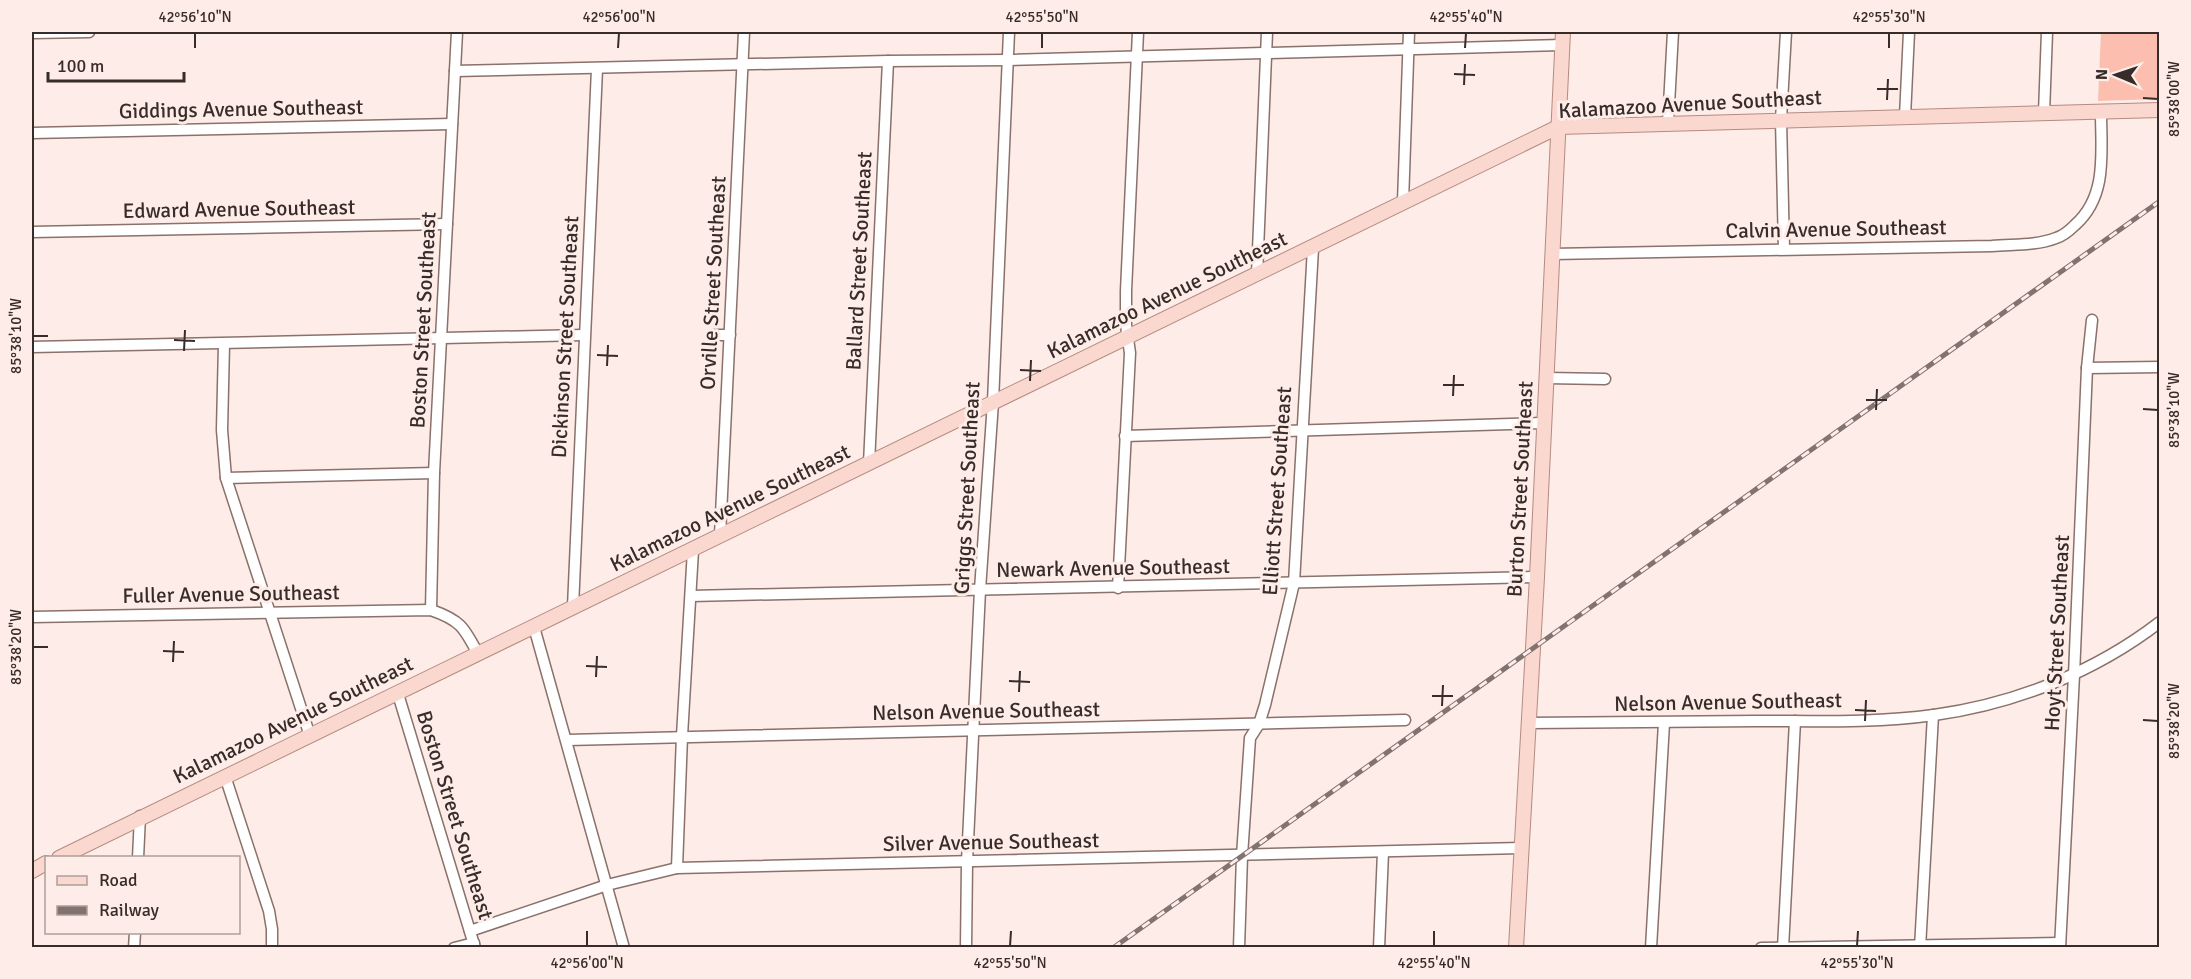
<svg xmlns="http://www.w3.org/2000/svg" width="2191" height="979" font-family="Signika,sans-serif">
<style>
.green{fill:#fcbfaf}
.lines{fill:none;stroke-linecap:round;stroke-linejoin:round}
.minor-casing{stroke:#8a716a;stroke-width:13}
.major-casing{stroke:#b48b80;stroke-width:16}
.minor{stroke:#fff;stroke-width:10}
.major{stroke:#fbd8cf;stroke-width:14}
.rail-casing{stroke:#817370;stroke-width:5}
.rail{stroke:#fdece7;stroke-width:3;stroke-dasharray:9;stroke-linecap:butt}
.ticks{fill:none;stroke:#372c29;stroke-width:2}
.labels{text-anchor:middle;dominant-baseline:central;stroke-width:6;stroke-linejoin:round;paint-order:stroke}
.street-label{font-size:21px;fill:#372c29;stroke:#fdece7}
.neatline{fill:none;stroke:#372c29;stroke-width:2}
.ticks-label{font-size:15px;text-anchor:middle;fill:#372c29}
</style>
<rect width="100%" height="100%" fill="#fdece7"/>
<polygon class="green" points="2101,32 2159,32 2159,99 2098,101"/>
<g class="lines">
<g class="minor-casing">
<g id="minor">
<polyline points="32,33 89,32"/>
<polyline points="455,71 888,61 1007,60 1562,45"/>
<polyline points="2044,113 2047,32"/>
<polyline points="1905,117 1909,32"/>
<polyline points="1668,123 1673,32"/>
<polyline points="32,133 452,124"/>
<polyline points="1403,202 1409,32"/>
<polyline points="32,232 447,224"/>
<polyline points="1784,249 1781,120 1786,32"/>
<path d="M1552 254 1992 246C2013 244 2035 246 2056 238 2063 236 2070 230 2075 225 2108 196 2101 152 2101 112"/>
<polyline points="1257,275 1267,32"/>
<polyline points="715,335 730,335"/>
<polyline points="224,344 222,430 226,478 310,736"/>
<polyline points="32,347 584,335"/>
<polyline points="2087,368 2160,367"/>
<polyline points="1546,378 1605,379"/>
<polyline points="1125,436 1544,423"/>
<polyline points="869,464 888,61"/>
<polyline points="226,478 434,473"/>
<polyline points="720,536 744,32"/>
<polyline points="1118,588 1130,353 1126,325 1126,291 1138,32"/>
<polyline points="691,596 1537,577"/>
<polyline points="573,607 597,69"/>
<polyline points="431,610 434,473 457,32"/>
<path d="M32 617 431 610C460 620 464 627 478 654"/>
<polyline points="534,627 624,948"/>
<polyline points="398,694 475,948"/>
<path d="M1529 723C1605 723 1681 722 1757 721 1815 721 1877 723 1934 715 2015 704 2095 672 2160 622"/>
<polyline points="567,740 1405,720"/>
<polyline points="225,776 269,911 272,929 272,948"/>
<polyline points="138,858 140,816"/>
<polyline points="677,868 682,736 693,550"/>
<polyline points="470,931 607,885 677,868 1521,848"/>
<polyline points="134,948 135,932"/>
<polyline points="454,948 474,943"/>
<polyline points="966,948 967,862 980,590 993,402 1009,32"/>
<polyline points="1239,948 1242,856 1250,738 1259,724 1265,705 1294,583 1313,248"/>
<polyline points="1379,948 1383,852"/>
<polyline points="1651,948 1664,723"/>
<polyline points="1761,948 2060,943"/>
<polyline points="1783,948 1795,721"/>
<polyline points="1920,948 1933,715"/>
<polyline points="2060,948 2074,675 2087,368 2092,320"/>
</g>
</g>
<g class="major-casing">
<g id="major">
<polyline points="59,858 1558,127 2160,110"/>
<polyline points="32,871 46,863"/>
<polyline points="1516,948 1537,577 1563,32"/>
</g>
</g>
<use href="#minor" class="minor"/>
<use href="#major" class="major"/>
<g class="rail-casing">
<polyline id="rail" points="1113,948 2160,201"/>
</g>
<use href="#rail" class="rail"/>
</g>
<path class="ticks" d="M195 48V33M618 48 619 33M1042 48V33M1465 48 1466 33M1889 48V33M1454 74 1475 75M1464 85 1465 64M1877 89H1898M2143 98 2158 99M1887 100 1888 79M33 336H48M174 340 195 341M184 351 185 330M597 355 618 356M607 366 608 345M1020 370 1041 371M1030 381 1031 360M1443 385H1464M1453 396 1454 375M1866 400H1887M2143 409 2158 410M1876 410 1877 389M33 647H48M163 651 184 652M173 662 174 641M586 666 607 667M596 677 597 656M1009 681 1030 682M1019 692 1020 671M1432 696H1453M1442 706 1443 685M1855 710 1876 711M2143 720 2158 721M1865 721 1866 700M587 946V931M1010 946 1011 931M1434 946V931M1857 946 1858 931"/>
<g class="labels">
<g class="street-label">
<text transform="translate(1690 104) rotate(-3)">Kalamazoo Avenue Southeast</text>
<text transform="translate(241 109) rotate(-1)">Giddings Avenue Southeast</text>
<text transform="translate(239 209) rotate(-1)">Edward Avenue Southeast</text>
<text transform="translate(1836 229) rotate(-1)">Calvin Avenue Southeast</text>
<text transform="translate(859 261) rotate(-87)">Ballard Street Southeast</text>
<text transform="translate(713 283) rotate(-87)">Orville Street Southeast</text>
<text transform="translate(1167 295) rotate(-26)">Kalamazoo Avenue Southeast</text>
<text transform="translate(423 320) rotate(-87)">Boston Street Southeast</text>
<text transform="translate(565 337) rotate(-87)">Dickinson Street Southeast</text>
<text transform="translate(967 488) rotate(-87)">Griggs Street Southeast</text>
<text transform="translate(1520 489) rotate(-87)">Burton Street Southeast</text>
<text transform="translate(1277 491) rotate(-86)">Elliott Street Southeast</text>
<text transform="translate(730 508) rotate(-26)">Kalamazoo Avenue Southeast</text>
<text transform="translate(1113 568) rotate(-1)">Newark Avenue Southeast</text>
<text transform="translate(231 594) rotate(-1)">Fuller Avenue Southeast</text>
<text transform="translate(2057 633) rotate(-87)">Hoyt Street Southeast</text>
<text transform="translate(1728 702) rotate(-1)">Nelson Avenue Southeast</text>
<text transform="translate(986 711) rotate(-1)">Nelson Avenue Southeast</text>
<text transform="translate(293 720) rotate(-26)">Kalamazoo Avenue Southeast</text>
<text transform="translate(455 815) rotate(73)">Boston Street Southeast</text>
<text transform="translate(991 842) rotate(-1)">Silver Avenue Southeast</text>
</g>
</g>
<rect width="2191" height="979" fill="none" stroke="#fdece7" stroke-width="66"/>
<rect x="45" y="856" width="195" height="78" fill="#fdece7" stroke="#ae9f9b" stroke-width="1.5"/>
<rect x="57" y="876" width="30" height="9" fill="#fbd8cf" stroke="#ae9f9b" stroke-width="1.5"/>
<text x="99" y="886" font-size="18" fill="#372c29">Road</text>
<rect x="57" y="906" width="30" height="9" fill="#817370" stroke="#ae9f9b" stroke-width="1.5"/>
<text x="99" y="916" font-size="18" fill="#372c29">Railway</text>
<g transform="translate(2116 75) rotate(272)" stroke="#fdece7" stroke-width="4.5" paint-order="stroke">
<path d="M0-4.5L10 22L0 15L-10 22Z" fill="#372c29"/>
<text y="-9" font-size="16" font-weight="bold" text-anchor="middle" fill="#372c29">N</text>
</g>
<path d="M48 72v9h136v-9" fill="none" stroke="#372c29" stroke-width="3"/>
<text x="57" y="72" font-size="18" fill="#372c29" stroke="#fdece7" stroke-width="4.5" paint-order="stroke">100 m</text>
<rect x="33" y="33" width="2125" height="913" class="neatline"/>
<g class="ticks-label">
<text x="195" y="22">42°56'10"N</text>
<text x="619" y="22">42°56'00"N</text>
<text x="1042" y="22">42°55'50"N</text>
<text x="1466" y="22">42°55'40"N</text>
<text x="1889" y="22">42°55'30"N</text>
<text transform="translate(2174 99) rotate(-90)" y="5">85°38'00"W</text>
<text transform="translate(16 336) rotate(-90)" y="5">85°38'10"W</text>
<text transform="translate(2174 410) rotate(-90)" y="5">85°38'10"W</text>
<text transform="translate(16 647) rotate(-90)" y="5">85°38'20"W</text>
<text transform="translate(2174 721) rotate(-90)" y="5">85°38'20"W</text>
<text x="587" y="968">42°56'00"N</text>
<text x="1010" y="968">42°55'50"N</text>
<text x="1434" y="968">42°55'40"N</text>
<text x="1857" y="968">42°55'30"N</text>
</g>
</svg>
